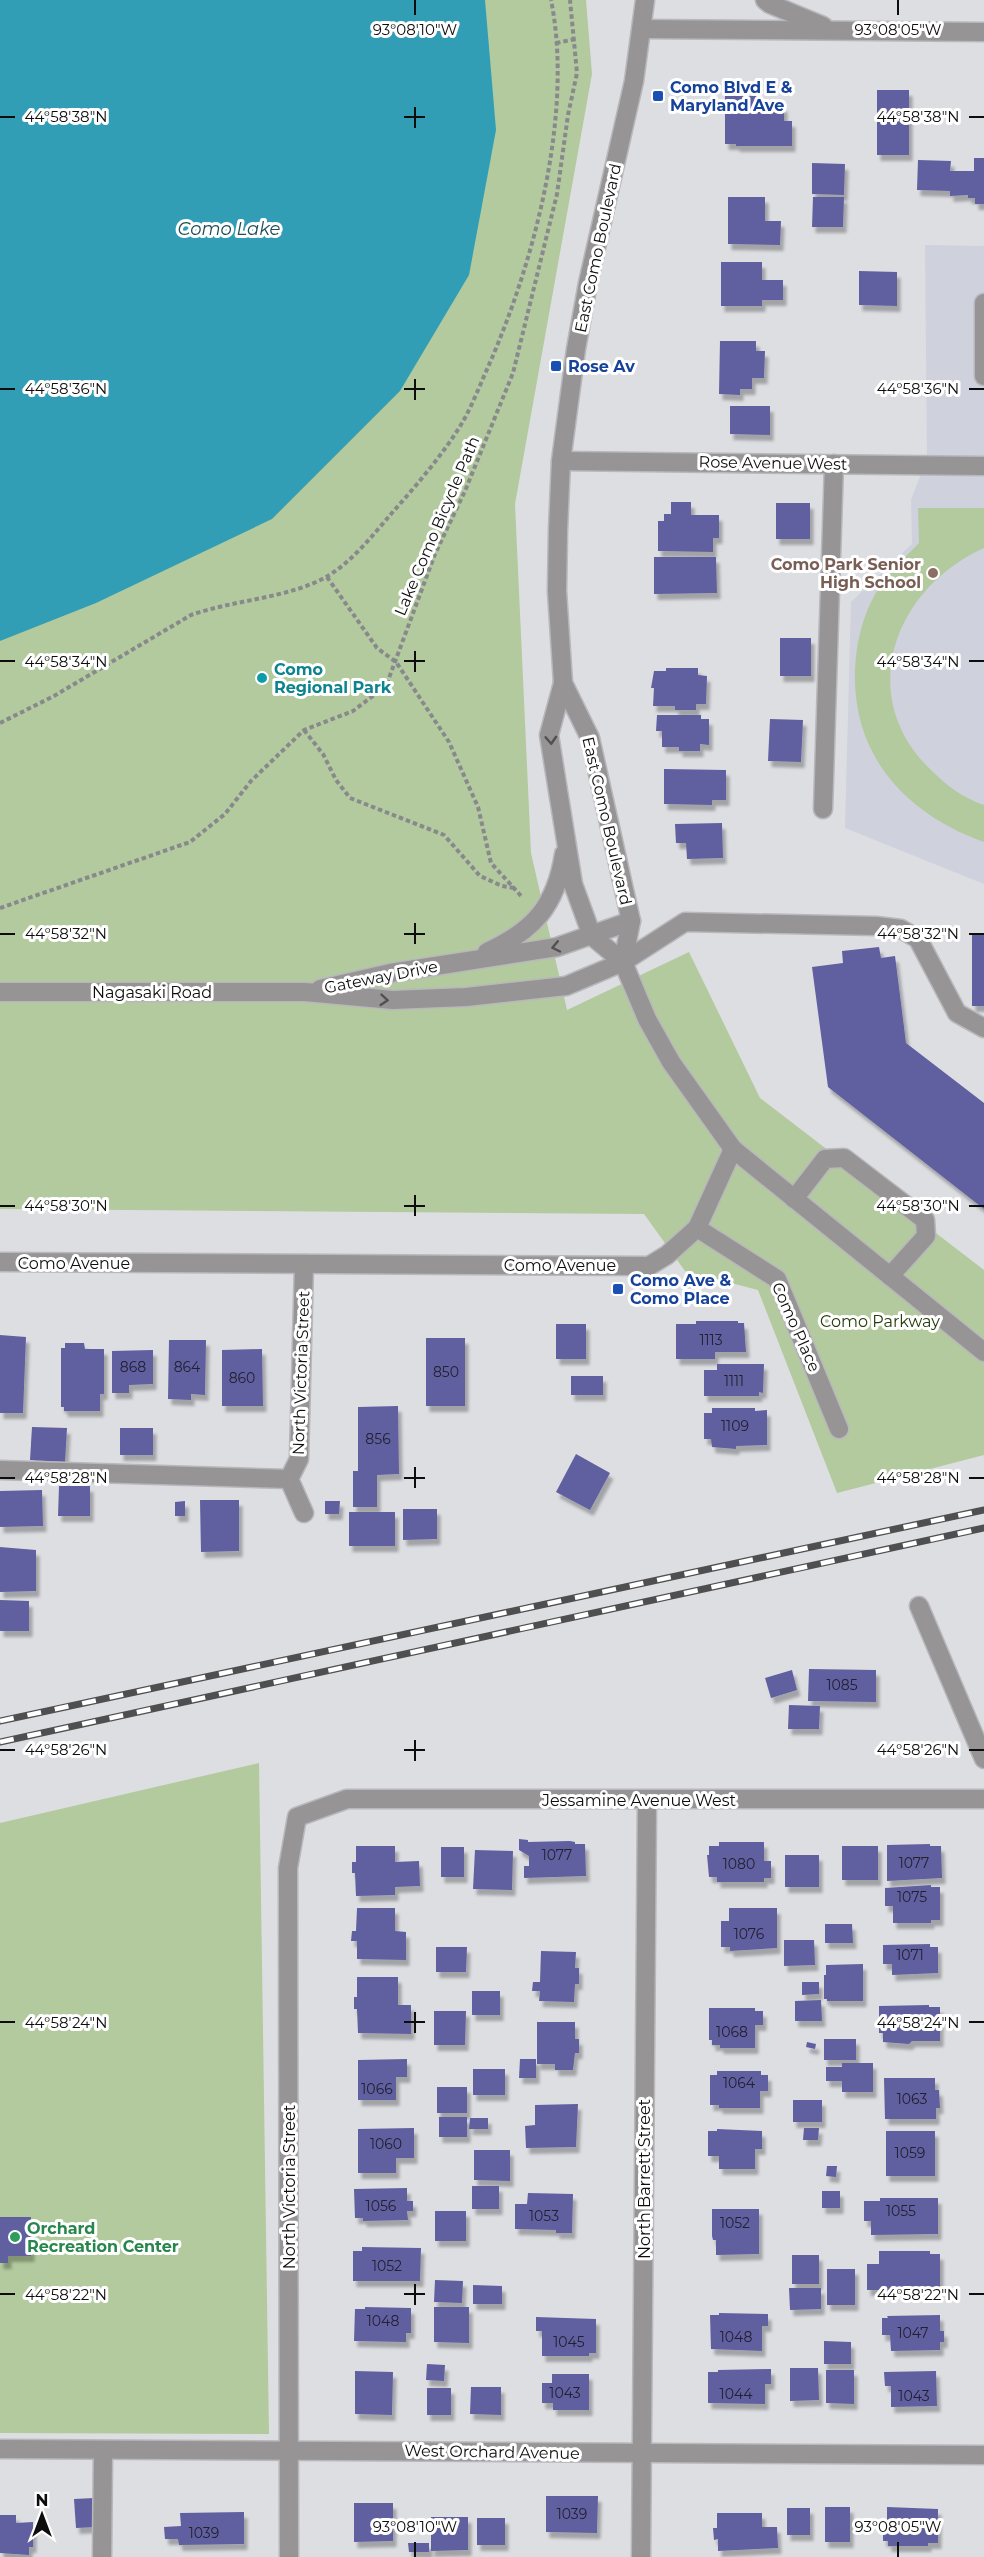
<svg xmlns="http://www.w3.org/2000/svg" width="984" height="2557" font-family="Montserrat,sans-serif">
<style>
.built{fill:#cfd1dc}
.green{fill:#b2ca9d}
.water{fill:#319eb6}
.building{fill:#615e9f;filter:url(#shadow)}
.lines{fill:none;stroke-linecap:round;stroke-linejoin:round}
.minor-casing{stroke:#b8b8bc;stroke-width:21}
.path{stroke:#88898c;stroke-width:4;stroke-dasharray:4.5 3;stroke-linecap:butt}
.minor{stroke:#979495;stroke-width:18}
.rail-casing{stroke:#4f4f51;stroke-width:7}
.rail{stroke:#fff;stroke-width:4.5;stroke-dasharray:14;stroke-linecap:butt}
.oneway{stroke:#525052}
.ticks{fill:none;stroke:#0d0d0e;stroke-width:2}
.transit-dot{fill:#1a4fb4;stroke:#fff;stroke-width:2}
.education-dot{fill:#8d6e63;stroke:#fff;stroke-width:2}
.culture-dot{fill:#0f9aa8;stroke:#fff;stroke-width:2}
.leisure-dot{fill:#2e9e5b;stroke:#fff;stroke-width:2}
.labels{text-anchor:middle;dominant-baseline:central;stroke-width:6;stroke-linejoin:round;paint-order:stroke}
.number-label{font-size:14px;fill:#222132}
.transit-label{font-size:16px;font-weight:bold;fill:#164399;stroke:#fff;text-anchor:start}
.street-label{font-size:16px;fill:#0d0d0e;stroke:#fff}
.education-label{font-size:16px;font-weight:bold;fill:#785e54;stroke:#fff;text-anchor:end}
.culture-label{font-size:16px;font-weight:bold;fill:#0d838f;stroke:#fff;text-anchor:start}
.park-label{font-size:16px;fill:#253b08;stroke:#fff}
.leisure-label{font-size:16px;font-weight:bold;fill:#27864d;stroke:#fff;text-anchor:start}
.water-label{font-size:18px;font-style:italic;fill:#1f4d58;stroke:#fff}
.ticks-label{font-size:15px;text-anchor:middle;fill:#0d0d0e;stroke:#fff;stroke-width:6;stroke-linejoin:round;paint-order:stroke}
</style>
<defs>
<filter id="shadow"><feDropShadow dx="3.5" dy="6" stdDeviation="1.5" flood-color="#0004"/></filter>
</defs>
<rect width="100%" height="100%" fill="#dddee2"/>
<polygon class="built" points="925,245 984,246 984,884 845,828 851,602 912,544 911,500 927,458"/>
<g class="green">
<polygon points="0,0 586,0 592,74 515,504 531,853 567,1010 689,952 760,1098 984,1270 984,1455 837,1493 758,1290 685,1271 644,1214 0,1209"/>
<path d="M918 508H984V548C894 588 854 696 931 770 947 786 963 798 984 805V842C906 814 852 756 855 670 856 643 863 614 877 591 889 573 904 558 919 543Z"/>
<polygon points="259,1763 269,2434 0,2433 0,1823"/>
</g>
<polygon class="water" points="0,0 485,0 496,130 469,275 400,391 272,519 96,603 0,641"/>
<g class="building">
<rect x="877" y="90" width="32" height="65"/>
<polygon points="725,96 757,96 757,106 784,106 784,121 792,121 792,146 736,146 736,144 725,144"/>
<polygon points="974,158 984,158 984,204 975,204 975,198 968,198 968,195 950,196 950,191 917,190 918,160 951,161 950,171 974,171"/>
<polygon points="812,163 845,164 844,195 812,194"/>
<polygon points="728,197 765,197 765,221 781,221 780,245 728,244"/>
<polygon points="813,197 844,197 843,227 812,227"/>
<polygon points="721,262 762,262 762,280 783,280 783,300 762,300 762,306 721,306"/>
<polygon points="859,271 897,272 897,306 859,305"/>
<polygon points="720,341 756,341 756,351 765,351 764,378 752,378 752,389 740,389 740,395 719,394"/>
<polygon points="730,406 770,406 770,435 730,434"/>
<polygon points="671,502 691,502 691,515 719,515 719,538 713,538 713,552 658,551 658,521 664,521 664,514 671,514"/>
<rect x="776" y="503" width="34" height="36"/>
<polygon points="654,557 716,557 717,593 654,594"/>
<rect x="780" y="638" width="31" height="38"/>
<polygon points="666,668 698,668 698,675 707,676 706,704 696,704 696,710 675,710 675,706 653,706 654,688 651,688 654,671 666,671"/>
<polygon points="657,715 701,715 701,719 709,719 709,745 700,744 700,751 679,751 679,747 662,747 662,731 656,731"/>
<polygon points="770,719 803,720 801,762 768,761"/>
<polygon points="664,769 726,770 726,800 712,800 712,805 664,804"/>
<polygon points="722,823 723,858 687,859 686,843 676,843 675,824"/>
<rect x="972" y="935" width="12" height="71"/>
<polygon points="879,947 881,958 895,956 906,1043 984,1103 984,1209 828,1087 812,967 843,963 842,951"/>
<polygon points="696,1321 738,1321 738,1323 744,1323 746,1352 715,1352 715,1359 676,1359 676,1324 696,1324"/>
<rect x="556" y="1324" width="30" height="35"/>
<polygon points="0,1335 26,1337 23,1413 0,1413"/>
<rect x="426" y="1338" width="39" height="68"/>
<polygon points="169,1340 206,1340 205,1395 191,1394 191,1400 168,1399"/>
<polygon points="65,1343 84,1343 85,1349 104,1349 104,1394 100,1394 100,1411 64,1411 64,1407 61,1407 61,1348 65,1348"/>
<polygon points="262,1349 263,1406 222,1406 222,1350"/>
<polygon points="153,1350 153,1384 129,1385 129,1393 112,1393 112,1351"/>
<polygon points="717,1364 764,1364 763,1393 759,1392 759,1396 704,1396 704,1370 717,1370"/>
<rect x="571" y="1376" width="32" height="19"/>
<polygon points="398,1406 399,1474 377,1475 377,1507 353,1507 353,1471 358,1471 358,1407"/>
<polygon points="712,1408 755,1408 755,1411 767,1410 767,1445 736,1446 736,1449 712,1447 711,1439 704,1439 704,1413 712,1413"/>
<polygon points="32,1427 67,1428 65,1462 30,1460"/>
<rect x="120" y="1428" width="33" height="27"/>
<polygon points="576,1454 610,1473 590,1510 556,1492"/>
<polygon points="59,1486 90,1486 90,1516 58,1516"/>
<polygon points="42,1490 43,1526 0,1527 0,1491"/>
<polygon points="200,1500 239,1500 239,1551 201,1552"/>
<polygon points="185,1501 185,1516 175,1516 175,1502"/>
<polygon points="325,1501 340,1501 339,1514 325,1514"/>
<polygon points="403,1509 437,1509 437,1539 403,1540"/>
<rect x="349" y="1512" width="46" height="34"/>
<polygon points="0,1547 36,1550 36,1591 0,1592"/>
<polygon points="0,1600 29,1601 29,1631 0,1631"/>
<polygon points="809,1669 876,1670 876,1702 808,1701"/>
<polygon points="792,1670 797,1690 771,1698 765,1678"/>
<polygon points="789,1705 820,1706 819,1729 788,1729"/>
<polygon points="519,1839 528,1840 528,1842 570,1841 575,1842 575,1844 585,1844 586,1876 524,1878 524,1866 529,1866 529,1856 519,1850"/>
<polygon points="719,1842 764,1842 764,1861 771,1861 771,1878 764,1878 764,1882 717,1882 717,1877 709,1877 707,1855 709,1855 709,1846 719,1846"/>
<polygon points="930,1844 930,1846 941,1846 942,1878 887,1881 887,1845"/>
<polygon points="356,1846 395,1846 395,1862 419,1861 420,1886 395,1887 395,1895 356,1896 355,1873 352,1873 352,1862 356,1862"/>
<rect x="842" y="1846" width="36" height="34"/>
<rect x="441" y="1847" width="23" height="30"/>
<polygon points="475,1850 513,1851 512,1890 473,1889"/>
<rect x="785" y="1855" width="34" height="32"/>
<polygon points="931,1885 931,1887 940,1887 940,1920 931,1920 931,1923 893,1923 893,1906 885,1906 885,1888"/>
<polygon points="357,1908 395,1908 395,1931 406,1932 406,1960 357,1959 357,1941 351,1941 352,1931 356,1931"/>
<polygon points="729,1908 777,1908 777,1948 730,1951 730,1947 721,1947 721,1921 729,1921"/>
<polygon points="825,1924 852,1924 853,1943 825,1943"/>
<polygon points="784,1940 814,1940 815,1965 784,1966"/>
<polygon points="930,1944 930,1947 938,1947 938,1973 892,1975 892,1964 883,1964 883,1945"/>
<polygon points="436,1947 467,1947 466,1972 436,1972"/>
<polygon points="541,1951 576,1952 575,1968 579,1968 579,1984 575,1984 574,2002 539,2001 540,1991 532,1991 533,1982 540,1982"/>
<polygon points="863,1964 863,2001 827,2001 827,1999 824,1999 824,1975 826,1975 826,1965"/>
<polygon points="357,1977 398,1977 398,2005 411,2005 411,2034 358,2033 357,2009 354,2009 354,1997 357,1997"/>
<polygon points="802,1982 819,1982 819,1994 802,1995"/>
<rect x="472" y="1991" width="28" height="24"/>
<polygon points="821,2000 822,2021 795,2021 795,2001"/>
<polygon points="929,2005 929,2007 940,2007 940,2041 912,2041 909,2044 883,2042 883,2033 879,2033 879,2006"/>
<polygon points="709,2008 755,2008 755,2011 763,2011 763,2025 755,2025 755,2048 720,2048 720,2045 712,2045 712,2040 709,2040"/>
<polygon points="434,2011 466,2011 465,2045 434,2045"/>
<polygon points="537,2022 575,2022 575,2039 579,2039 579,2053 575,2053 573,2070 555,2070 555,2064 537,2064"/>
<rect x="824" y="2039" width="32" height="21"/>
<polygon points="807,2042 816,2044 815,2049 806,2047"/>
<polygon points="407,2059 407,2077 396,2077 396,2100 358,2100 358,2060"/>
<polygon points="520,2059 536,2059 536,2078 519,2078"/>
<polygon points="842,2063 873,2063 873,2092 842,2092 842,2081 826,2081 826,2067 842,2067"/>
<rect x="473" y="2069" width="32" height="26"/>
<polygon points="717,2071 761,2071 761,2075 768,2075 768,2091 760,2091 760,2108 719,2108 719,2105 710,2105 710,2075 717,2075"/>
<polygon points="884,2078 935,2078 935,2090 939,2090 940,2108 936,2108 936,2119 885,2119"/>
<rect x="437" y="2087" width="30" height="26"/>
<rect x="793" y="2100" width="29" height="22"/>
<polygon points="578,2104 576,2147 526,2148 525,2126 535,2125 535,2105"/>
<rect x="439" y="2117" width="28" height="20"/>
<polygon points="470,2118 488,2118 488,2129 469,2129"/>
<polygon points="414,2128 414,2158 396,2158 396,2173 358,2173 358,2129"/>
<polygon points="804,2128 819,2128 818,2140 803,2140"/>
<polygon points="717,2129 762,2131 762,2149 755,2149 755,2169 719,2169 719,2156 708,2156 708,2131 717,2131"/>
<rect x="886" y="2131" width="49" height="45"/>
<polygon points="474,2150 510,2150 510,2181 474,2180"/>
<polygon points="827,2166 837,2166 836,2177 826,2176"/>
<rect x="472" y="2186" width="27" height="23"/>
<polygon points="407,2188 407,2201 413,2201 413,2211 407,2211 408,2220 363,2221 363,2218 355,2218 354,2189"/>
<rect x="822" y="2191" width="18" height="17"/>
<polygon points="528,2193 573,2194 572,2233 556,2233 556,2230 515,2229 515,2204 527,2204"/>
<polygon points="880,2198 938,2198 938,2234 871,2235 871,2221 864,2221 864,2201 880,2201"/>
<polygon points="712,2209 759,2209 759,2254 716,2255 716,2240 713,2240 712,2236"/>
<rect x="435" y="2211" width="31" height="30"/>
<polygon points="0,2217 31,2217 31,2256 8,2256 8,2263 0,2263"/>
<polygon points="362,2247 421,2248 420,2281 353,2281 353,2251 362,2251"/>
<polygon points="879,2251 930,2251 930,2254 940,2254 940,2288 930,2288 930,2290 867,2290 867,2264 879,2264"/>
<rect x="792" y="2255" width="27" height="29"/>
<rect x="827" y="2269" width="28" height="36"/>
<polygon points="435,2280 463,2281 462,2303 434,2302"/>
<polygon points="473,2285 502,2286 502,2304 473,2304"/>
<polygon points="789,2288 821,2288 821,2309 790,2310"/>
<polygon points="365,2307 411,2308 411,2333 406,2333 406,2342 354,2341 355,2309 365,2309"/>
<polygon points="434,2307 469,2307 469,2343 434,2342"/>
<polygon points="719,2313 768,2314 768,2326 762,2326 762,2351 711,2349 710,2315 719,2315"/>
<polygon points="940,2315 940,2331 944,2331 944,2342 940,2342 940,2350 891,2351 890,2335 882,2335 882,2318 888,2318 887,2316"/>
<polygon points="536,2317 596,2319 596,2353 589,2353 589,2356 542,2356 542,2331 536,2331"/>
<polygon points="824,2341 851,2342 851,2364 824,2364"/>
<polygon points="427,2364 445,2365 444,2381 426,2380"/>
<polygon points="790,2368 818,2368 819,2400 790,2401"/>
<polygon points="771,2369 771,2384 765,2384 765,2404 708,2403 708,2372 718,2372 718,2370"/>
<polygon points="826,2370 854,2370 854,2404 826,2403"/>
<polygon points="355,2371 393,2372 392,2415 355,2414"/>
<polygon points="936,2371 937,2406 891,2407 891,2386 885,2386 884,2372"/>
<polygon points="552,2374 589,2374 589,2410 553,2410 553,2403 542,2403 542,2383 552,2383"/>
<polygon points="471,2387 501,2387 501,2415 470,2414"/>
<rect x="427" y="2388" width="24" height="27"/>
<polygon points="546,2496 598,2496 597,2533 546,2532"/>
<polygon points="94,2498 95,2527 76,2528 74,2499"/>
<polygon points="354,2503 393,2503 393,2541 354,2542"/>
<rect x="825" y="2507" width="25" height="35"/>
<polygon points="887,2507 938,2509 938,2543 928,2543 928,2546 888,2546 888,2541 883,2541 883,2524 887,2524"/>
<rect x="787" y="2508" width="23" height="27"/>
<polygon points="244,2512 244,2544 179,2545 178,2539 165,2539 164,2527 181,2526 180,2513"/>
<polygon points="717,2513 762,2513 762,2527 777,2527 778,2548 718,2551 718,2539 714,2540 713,2528 717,2528"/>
<polygon points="0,2515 16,2515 16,2523 33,2522 33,2547 29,2547 29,2555 0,2553"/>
<polygon points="431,2517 468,2517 468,2550 431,2551"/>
<rect x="477" y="2518" width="28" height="27"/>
<polygon points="408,2543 429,2543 429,2552 409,2552"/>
</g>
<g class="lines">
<g class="minor-casing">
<g id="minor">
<polyline points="765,0 770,4 823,26"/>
<polyline points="642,29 984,32"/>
<polyline points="984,303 984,376"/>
<polyline points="561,461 984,466"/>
<polyline points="563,683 549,735 573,884 592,936 623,962 647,1019 671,1062 733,1149 984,1352"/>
<polyline points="823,809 834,464"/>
<path d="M487 952C533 931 556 906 564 854"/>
<polyline points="623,962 631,921 590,738 563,683 557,591 558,530 561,461 576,349 588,283 634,81 645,0"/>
<polyline points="320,989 390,973 557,947 631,921"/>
<polyline points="0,992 305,992 393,1000 466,997 566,986 623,962 685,922 876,926 901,929 918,939 957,1013 984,1028"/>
<polyline points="794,1199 825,1159 844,1158 925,1220 926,1236 890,1276"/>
<polyline points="697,1228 777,1279 839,1429"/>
<polyline points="0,1262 649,1266 667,1255 697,1228 733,1149"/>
<polyline points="0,1470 289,1479"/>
<polyline points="304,1513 289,1479 299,1459 304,1264"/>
<polyline points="919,1606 984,1759"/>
<polyline points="0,2449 984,2455"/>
<polyline points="102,2557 103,2451"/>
<polyline points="289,2557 288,1868 297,1817 347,1799 984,1799"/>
<polyline points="641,2557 647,1800"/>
</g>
</g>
<g class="path">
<polyline points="556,43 576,39"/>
<polyline points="327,577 377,648 396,662 449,742 478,807 491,863 522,897"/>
<path d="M0 723 54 696 191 615C233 600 289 598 326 577 351 563 373 535 391 514 415 487 440 458 459 428 471 409 479 387 488 367 534 263 574 113 551 0"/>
<polyline points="304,730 323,754 336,780 350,798 444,835 480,876 502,886 514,888"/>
<polyline points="0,908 190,842 225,814 251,781 304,730 353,711 386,686 435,554 465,491 513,373 557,194 568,115 577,73 570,0"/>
</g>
<use href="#minor" class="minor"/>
<g class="rail-casing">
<g id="rail">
<polyline points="0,1721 984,1510"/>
<polyline points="0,1742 984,1528"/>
</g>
</g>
<use href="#rail" class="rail"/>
</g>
<defs><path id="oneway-chevron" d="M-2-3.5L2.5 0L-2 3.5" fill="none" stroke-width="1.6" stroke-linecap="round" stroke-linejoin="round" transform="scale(1.5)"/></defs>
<g class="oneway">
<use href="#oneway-chevron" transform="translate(551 740) rotate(87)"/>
<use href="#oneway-chevron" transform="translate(556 947) rotate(168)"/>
<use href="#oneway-chevron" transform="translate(384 1000) rotate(5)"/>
</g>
<path class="ticks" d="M415 0V15M898 0V15M415 107V128M0 117H15M404 117H425M969 117H984M415 379V400M0 389H15M404 389H425M969 389H984M415 651V672M0 661H15M404 661H425M969 661H984M415 923V944M0 934H15M404 934H425M969 934H984M415 1195V1216M0 1206H15M404 1206H425M969 1206H984M415 1467V1488M0 1478H15M404 1478H425M969 1478H984M415 1740V1761M0 1750H15M404 1750H425M969 1750H984M415 2012V2033M0 2022H15M404 2022H425M969 2022H984M415 2284V2305M0 2294H15M404 2294H425M969 2294H984M415 2542V2557M898 2542V2557"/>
<g class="transit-dot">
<rect x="652" y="90" width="12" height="12" rx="3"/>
<rect x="550" y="360" width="12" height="12" rx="3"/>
<rect x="612" y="1283" width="12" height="12" rx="3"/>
</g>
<circle class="education-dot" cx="933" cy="573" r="6"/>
<circle class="culture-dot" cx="262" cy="678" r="6"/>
<circle class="leisure-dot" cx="15" cy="2237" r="6"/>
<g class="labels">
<g class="number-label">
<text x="711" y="1340">1113</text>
<text x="133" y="1367">868</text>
<text x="187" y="1367">864</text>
<text x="446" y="1372">850</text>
<text x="242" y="1378">860</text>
<text x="734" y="1381">1111</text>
<text x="735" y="1426">1109</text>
<text x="378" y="1439">856</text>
<text x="842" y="1685">1085</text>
<text x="557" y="1855">1077</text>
<text x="914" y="1863">1077</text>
<text x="739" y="1864">1080</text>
<text x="912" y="1897">1075</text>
<text x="749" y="1934">1076</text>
<text x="910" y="1955">1071</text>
<text x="732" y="2032">1068</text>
<text x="739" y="2083">1064</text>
<text x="377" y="2089">1066</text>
<text x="912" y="2099">1063</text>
<text x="386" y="2144">1060</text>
<text x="910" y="2153">1059</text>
<text x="381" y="2206">1056</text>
<text x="901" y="2211">1055</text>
<text x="544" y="2216">1053</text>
<text x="735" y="2223">1052</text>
<text x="387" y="2266">1052</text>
<text x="383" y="2321">1048</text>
<text x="913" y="2333">1047</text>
<text x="736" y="2337">1048</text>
<text x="569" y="2342">1045</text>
<text x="565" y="2393">1043</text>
<text x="736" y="2394">1044</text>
<text x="914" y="2396">1043</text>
<text x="572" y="2514">1039</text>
<text x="204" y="2533">1039</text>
</g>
<g class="transit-label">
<text x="670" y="87">Como Blvd E &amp;<tspan x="670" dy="18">Maryland Ave</tspan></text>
<text x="568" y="366">Rose Av</text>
<text x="630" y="1280">Como Ave &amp;<tspan x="630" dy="18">Como Place</tspan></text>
</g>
<g class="street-label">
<text transform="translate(598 248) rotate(-78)">East Como Boulevard</text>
<text transform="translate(773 463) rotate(1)">Rose Avenue West</text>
<text transform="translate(437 526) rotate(-67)">Lake Como Bicycle Path</text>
<text transform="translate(607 821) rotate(77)">East Como Boulevard</text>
<text transform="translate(381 977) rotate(-11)">Gateway Drive</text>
<text x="152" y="992">Nagasaki Road</text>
<text x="74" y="1263">Como Avenue</text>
<text x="560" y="1265">Como Avenue</text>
<text transform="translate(796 1327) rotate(66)">Como Place</text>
<text transform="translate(301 1373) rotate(-88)">North Victoria Street</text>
<text x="639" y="1800">Jessamine Avenue West</text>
<text transform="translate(644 2179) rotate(-90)">North Barrett Street</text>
<text transform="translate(289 2187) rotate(-90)">North Victoria Street</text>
<text transform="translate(492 2452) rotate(1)">West Orchard Avenue</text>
</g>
<g class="education-label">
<text x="921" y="564">Como Park Senior<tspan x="921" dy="18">High School</tspan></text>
</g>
<g class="culture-label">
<text x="274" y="669">Como<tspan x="274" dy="18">Regional Park</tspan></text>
</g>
<g class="park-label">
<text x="880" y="1321">Como Parkway</text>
</g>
<g class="leisure-label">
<text x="27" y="2228">Orchard<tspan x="27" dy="18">Recreation Center</tspan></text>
</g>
<g class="water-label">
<text x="229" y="229">Como Lake</text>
</g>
</g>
<g class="ticks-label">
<text x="415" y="35">93°08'10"W</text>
<text x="898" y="35">93°08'05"W</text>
<text x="66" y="122">44°58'38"N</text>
<text x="918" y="122">44°58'38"N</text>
<text x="66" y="394">44°58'36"N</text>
<text x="918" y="394">44°58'36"N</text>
<text x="66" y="667">44°58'34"N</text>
<text x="918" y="667">44°58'34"N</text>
<text x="66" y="939">44°58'32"N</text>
<text x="918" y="939">44°58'32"N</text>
<text x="66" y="1211">44°58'30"N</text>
<text x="918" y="1211">44°58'30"N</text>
<text x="66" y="1483">44°58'28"N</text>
<text x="918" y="1483">44°58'28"N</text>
<text x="66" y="1755">44°58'26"N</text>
<text x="918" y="1755">44°58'26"N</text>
<text x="66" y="2028">44°58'24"N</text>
<text x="918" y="2028">44°58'24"N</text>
<text x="66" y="2300">44°58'22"N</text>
<text x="918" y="2300">44°58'22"N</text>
<text x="415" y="2532">93°08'10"W</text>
<text x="898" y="2532">93°08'05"W</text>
</g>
<g transform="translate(42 2515)" stroke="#ffffff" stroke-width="4.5" paint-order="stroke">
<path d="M0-4.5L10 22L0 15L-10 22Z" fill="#0d0d0e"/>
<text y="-9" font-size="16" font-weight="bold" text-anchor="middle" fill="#0d0d0e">N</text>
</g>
</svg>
